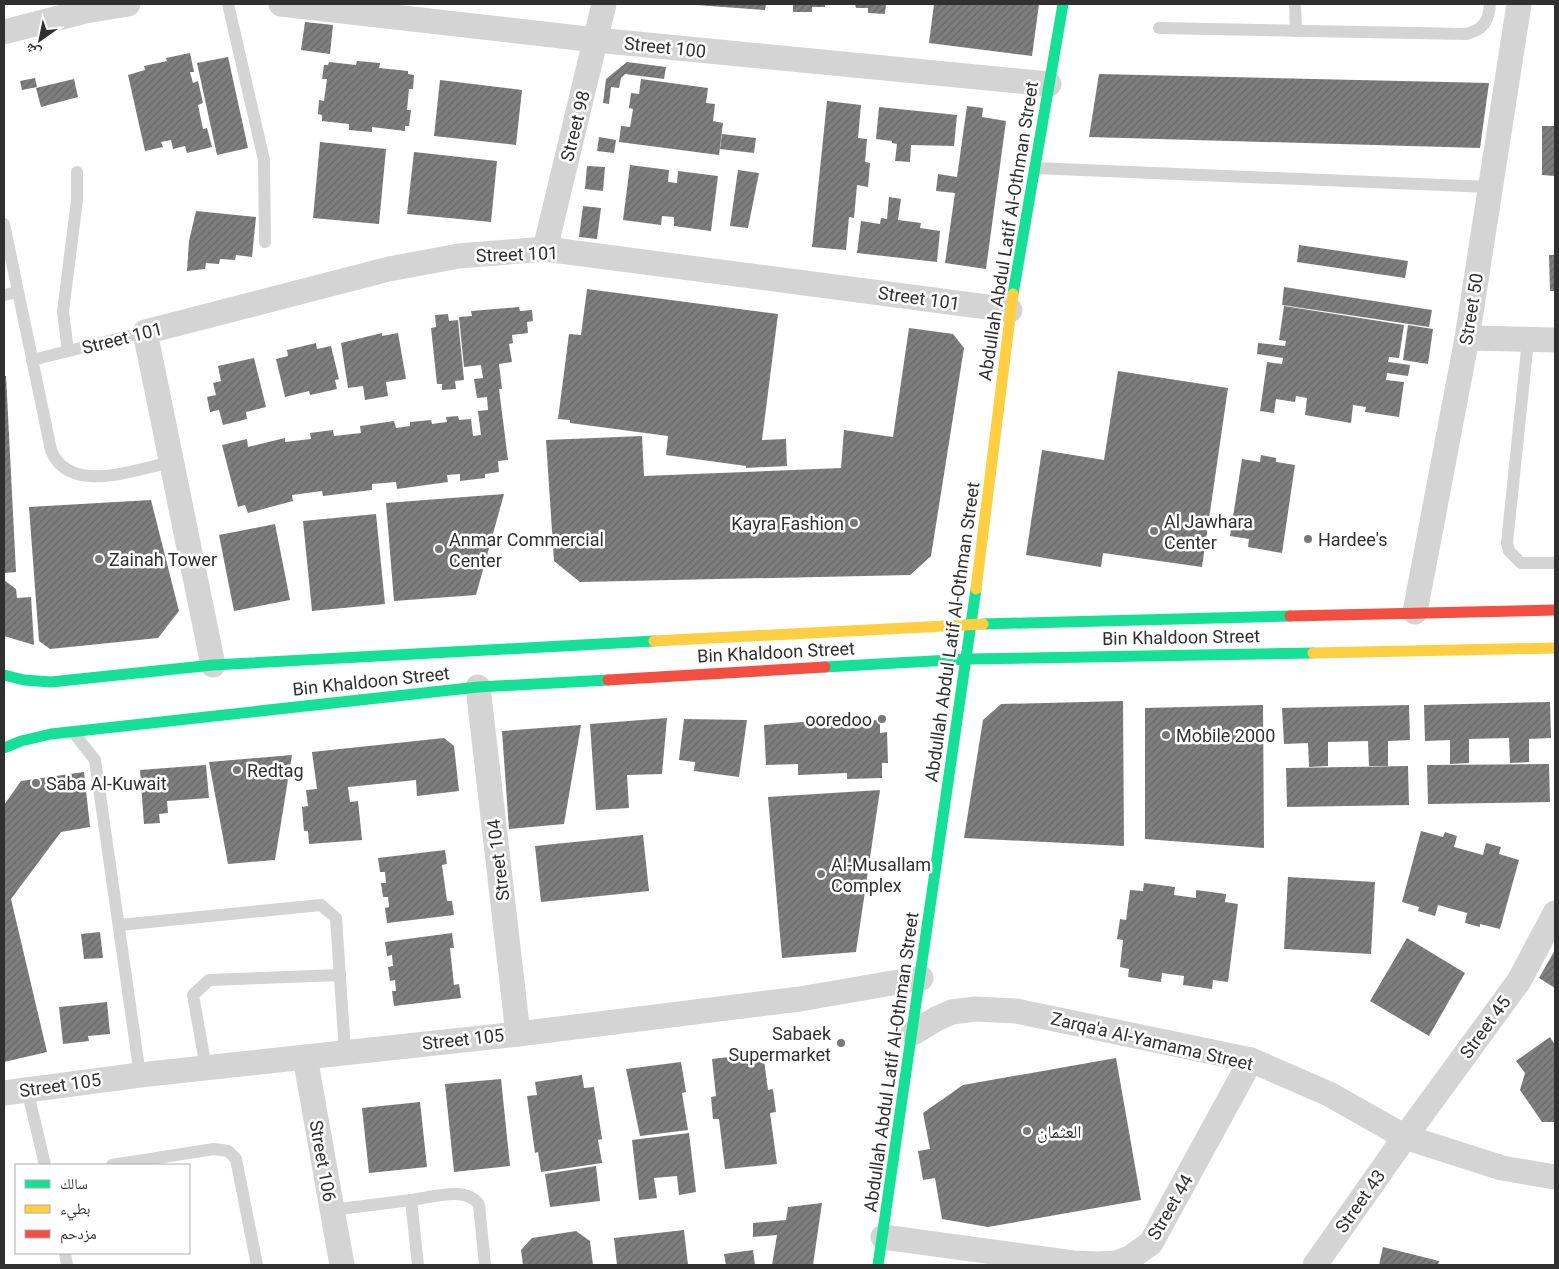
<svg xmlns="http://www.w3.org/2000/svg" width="1559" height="1269" font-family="Roboto,'Noto Naskh Arabic',sans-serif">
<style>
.building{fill:url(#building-hatch)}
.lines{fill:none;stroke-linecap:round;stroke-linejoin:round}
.lane{stroke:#d4d4d4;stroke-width:12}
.street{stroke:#d4d4d4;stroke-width:25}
.fast{stroke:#16e098;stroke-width:11}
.slow{stroke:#ffcf43;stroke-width:11}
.jam{stroke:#f24e42;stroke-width:11}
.poi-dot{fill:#787878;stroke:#fff;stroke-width:2}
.labels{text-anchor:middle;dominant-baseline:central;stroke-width:5;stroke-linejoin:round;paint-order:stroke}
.street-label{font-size:18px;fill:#303030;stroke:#fff}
.poi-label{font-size:18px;fill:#303030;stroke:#fff;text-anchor:start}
</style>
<defs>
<pattern id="building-hatch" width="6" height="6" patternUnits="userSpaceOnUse" patternTransform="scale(1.25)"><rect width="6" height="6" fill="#7f7f7f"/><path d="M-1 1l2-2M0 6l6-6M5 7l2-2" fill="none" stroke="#686868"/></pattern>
</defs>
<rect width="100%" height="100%" fill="#fff"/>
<g class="building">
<polygon points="684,4 766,4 765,10"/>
<polygon points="793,4 825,4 825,7 812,7 812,12 793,12"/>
<polygon points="855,4 886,4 885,14 868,13 868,8 856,8"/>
<polygon points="934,4 1039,4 1032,56 929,43"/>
<polygon points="305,22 333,25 330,54 301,50"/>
<polygon points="190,53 194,72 190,72 193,83 198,81 203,103 198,105 203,129 207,128 212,147 187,153 185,146 173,149 171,140 161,142 163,147 145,151 128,75 145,70 144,66 167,61 166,58"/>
<polygon points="228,57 248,148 217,155 197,63"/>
<polygon points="357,61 380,63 379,68 408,71 408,74 414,75 413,89 409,89 407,110 411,110 409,126 405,126 405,131 372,127 372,132 349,130 349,124 322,121 322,115 318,114 319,100 324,101 327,79 322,79 324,65 328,65 329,62 356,65"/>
<polygon points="627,62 666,67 664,79 625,74 621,78 619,88 611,87 609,104 603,103 606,79"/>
<polygon points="1099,74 1489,83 1480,148 1089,137"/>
<polygon points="35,78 37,87 22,90 20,81"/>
<polygon points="74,79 78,97 41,107 36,88"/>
<polygon points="641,79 708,88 706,103 715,104 713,121 723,123 719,155 619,142 621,126 630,127 633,109 629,108 631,93 639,94"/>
<polygon points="440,80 522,90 516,145 434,136"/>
<polygon points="827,101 861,105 858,138 867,139 865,162 870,163 868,187 857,185 854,218 849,217 846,250 812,247"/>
<polygon points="967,106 983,108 982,117 1006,121 986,269 945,263 955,193 936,191 938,174 957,177"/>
<polygon points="879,107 957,115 954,146 911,145 910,162 895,161 897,144 892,143 892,141 876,139"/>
<polygon points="1542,126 1555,126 1555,176 1542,175"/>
<polygon points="722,134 756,138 754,153 720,149"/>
<polygon points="599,137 616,140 614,153 597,151"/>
<polygon points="320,142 386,149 379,224 313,218"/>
<polygon points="414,152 497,161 491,222 407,214"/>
<polygon points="630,165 669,170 668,182 677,183 678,171 718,176 711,231 674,226 674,217 662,216 661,225 623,220"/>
<polygon points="587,166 605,167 603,191 585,189"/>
<polygon points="738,170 759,173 748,228 730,226"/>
<polygon points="889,197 901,199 898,220 921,223 920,228 940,231 937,262 857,253 861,221 880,224 881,218 887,219"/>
<polygon points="583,206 601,208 597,239 579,237"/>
<polygon points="196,211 256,217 252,257 236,255 235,260 220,259 219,264 206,263 205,269 187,271 189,241"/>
<polygon points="1299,245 1408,261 1405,278 1297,262"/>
<polygon points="1549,255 1555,255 1555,291 1550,291"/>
<polygon points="1284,287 1432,310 1429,327 1282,305"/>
<polygon points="587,289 778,314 762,440 786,439 787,466 746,468 746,466 666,455 668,436 570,423 570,420 558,419 569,334 581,335"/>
<polygon points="1284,306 1404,325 1399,358 1389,357 1388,362 1410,365 1408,376 1387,373 1386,380 1404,382 1399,417 1365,412 1366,407 1353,405 1351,423 1305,415 1307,398 1296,396 1295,402 1276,399 1274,413 1260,411 1267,362 1282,364 1283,358 1257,354 1258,343 1285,346 1286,341 1279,340"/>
<polygon points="519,307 520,311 532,310 533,321 527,322 528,333 512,335 513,343 509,344 512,362 499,364 502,389 499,389 500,397 508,460 498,461 499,472 485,474 485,478 460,481 460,474 447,475 448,482 397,489 396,482 372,484 372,490 323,496 322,491 292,495 293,501 248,513 245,505 238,507 222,445 247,439 248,447 285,438 285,442 311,439 310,433 333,430 334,436 361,433 360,426 394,421 396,428 410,426 410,422 431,420 432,424 447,422 446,417 458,416 459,420 471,419 473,436 481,435 478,411 488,410 487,397 477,398 474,379 483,378 481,365 464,367 459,317 472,316 471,311"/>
<polygon points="448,314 449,321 458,320 464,380 455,381 456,389 442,390 442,384 437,384 431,328 436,327 435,315"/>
<polygon points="1408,325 1433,329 1428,364 1403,360"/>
<polygon points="909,328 953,334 964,348 931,556 910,575 580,582 554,561 546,440 642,436 644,476 841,468 844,430 893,437"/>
<polygon points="382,333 382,336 398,333 406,379 386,382 388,396 365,400 363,386 348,388 341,343"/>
<polygon points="316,343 317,349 331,346 339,379 335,380 337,389 310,395 309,391 285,397 276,359 288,356 287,350"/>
<polygon points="254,358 266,407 246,412 247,419 223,425 219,410 210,412 207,397 216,395 213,383 221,381 218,366"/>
<polygon points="1118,371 1228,388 1202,567 1103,553 1101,567 1026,555 1042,450 1104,460"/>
<polygon points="4,376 6,376 16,572 4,573"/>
<polygon points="1261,455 1276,458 1276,462 1295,465 1282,553 1248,547 1249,539 1230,536 1242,459 1260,462"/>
<polygon points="504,494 476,595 394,601 386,503"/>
<polygon points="151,500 179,611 158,638 50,649 39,641 29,507"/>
<polygon points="376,514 385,604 312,611 303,521"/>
<polygon points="275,524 290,600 234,611 219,535"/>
<polygon points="4,580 16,589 17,598 31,597 34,645 4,636"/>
<polygon points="1123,701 1124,846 964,838 983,720 1001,704"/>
<polygon points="1550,702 1551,738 1529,739 1529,762 1510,763 1509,738 1469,739 1469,763 1450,764 1450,740 1425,741 1424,705"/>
<polygon points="1263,705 1264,848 1145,839 1145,708"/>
<polygon points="1409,705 1410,740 1388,741 1388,766 1369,766 1368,741 1328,742 1328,766 1309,767 1308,743 1284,744 1282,708"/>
<polygon points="667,718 662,774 627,775 629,808 596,810 590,724"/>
<polygon points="684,719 747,720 739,777 694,771 695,762 679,760"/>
<polygon points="829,720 829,722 880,720 880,733 887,732 888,763 882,763 882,778 847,779 847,773 798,775 798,764 766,765 764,725"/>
<polygon points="581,725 564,824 509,829 502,731"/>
<polygon points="444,738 454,746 459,791 417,796 416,780 348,787 350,802 358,801 362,840 309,844 308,831 304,831 302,807 308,806 306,790 317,789 312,752"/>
<polygon points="292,755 275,860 228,864 209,762"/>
<polygon points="1549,764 1550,802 1428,804 1427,765"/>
<polygon points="206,765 209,798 167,801 168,813 159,814 160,823 144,824 140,770"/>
<polygon points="1408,766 1409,805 1287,807 1286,768"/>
<polygon points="84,772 90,827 61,832 11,899 47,1052 4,1062 4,805 21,781"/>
<polygon points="880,790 856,952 782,958 768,797"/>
<polygon points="1421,831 1443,837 1445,832 1457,836 1454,847 1483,855 1486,843 1501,847 1499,854 1519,860 1500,929 1480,924 1480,927 1465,923 1467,913 1438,905 1435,916 1418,911 1419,907 1402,902"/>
<polygon points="643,835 649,891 541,902 535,846"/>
<polygon points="445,850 447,864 442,865 447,901 452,901 454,915 387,923 385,908 389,907 388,897 383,897 381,883 386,883 385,872 380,872 378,858"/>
<polygon points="1288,877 1375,882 1371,954 1284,949"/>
<polygon points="1144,883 1175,887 1174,895 1196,898 1196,890 1226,894 1225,902 1238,904 1228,982 1213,980 1212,989 1183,985 1184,976 1162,973 1161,982 1128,977 1129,969 1120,967 1123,940 1117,939 1120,919 1126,920 1130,890 1143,891"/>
<polygon points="100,932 103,958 84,959 81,934"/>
<polygon points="452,933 454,948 450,948 454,985 459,984 461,998 394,1006 392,991 396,991 395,980 390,981 388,967 393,966 392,955 387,956 385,942"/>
<polygon points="1407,938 1465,973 1429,1036 1370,1001"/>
<polygon points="1555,950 1555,988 1539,978"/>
<polygon points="107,1002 110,1034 88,1036 89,1041 63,1044 59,1007"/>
<polygon points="1550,1037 1555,1045 1555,1122 1542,1122 1520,1090 1525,1073 1516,1061"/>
<polygon points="763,1053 768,1090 773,1089 776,1112 770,1113 777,1164 725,1169 719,1119 713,1119 711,1097 716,1096 712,1059"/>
<polygon points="1116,1058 1141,1200 988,1227 942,1219 935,1178 923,1180 918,1151 930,1149 923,1113 963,1085"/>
<polygon points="681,1062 686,1092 682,1093 688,1130 640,1136 626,1069"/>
<polygon points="582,1075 584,1088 594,1087 602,1139 598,1140 602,1163 541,1172 538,1152 535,1153 527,1096 537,1095 535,1082"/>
<polygon points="501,1079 510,1166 454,1172 445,1084"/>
<polygon points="420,1102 427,1167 369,1173 362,1108"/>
<polygon points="689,1133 696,1192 679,1195 677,1176 654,1178 657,1198 639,1200 632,1140"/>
<polygon points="596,1166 600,1201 550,1207 545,1174"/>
<polygon points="822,1203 813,1265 772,1265 777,1235 753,1237 753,1223 786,1220 788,1207"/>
<polygon points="684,1230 688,1265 617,1265 614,1238"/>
<polygon points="576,1231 590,1241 593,1265 523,1265 521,1250 532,1238"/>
<polygon points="1383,1247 1439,1261 1438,1265 1379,1265"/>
<polygon points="753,1250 755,1265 726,1265 724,1254"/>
</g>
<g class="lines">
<g class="lane">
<polyline points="228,4 264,160 265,242"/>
<polyline points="1295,4 1296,31"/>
<path d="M1159 28 1466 34C1483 30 1489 21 1490 4"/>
<polyline points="1035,168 1490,187"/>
<path d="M4 224 51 450C69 496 135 469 172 462"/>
<polyline points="4,295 18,292"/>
<polyline points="1528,340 1507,543 1509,551 1521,563 1555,563"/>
<polyline points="68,351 63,311 77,200 77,172"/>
<polyline points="32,360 145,332"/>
<polyline points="73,732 95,760 140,1075"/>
<polyline points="119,925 321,905 336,918 345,1052"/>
<polyline points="206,1068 193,995 209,980 340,975"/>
<polyline points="27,1089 45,1165"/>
<polyline points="112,1165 214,1149 228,1151 236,1159 257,1265"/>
<polyline points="332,1210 411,1200"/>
<polyline points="65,1253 67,1265"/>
<path d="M418 1265 411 1200C430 1198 467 1185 479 1205L485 1265"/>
</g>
<g class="street">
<polyline points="281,4 596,40 1049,84"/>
<polyline points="4,32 86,11 128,4"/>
<polyline points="545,249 604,4"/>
<polyline points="1467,338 1555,340"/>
<polyline points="1415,612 1467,338 1519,4"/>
<polyline points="213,665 145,332 389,269 459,256 545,249 1010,310"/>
<polyline points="478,687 518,1034"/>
<polyline points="913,1033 936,1019 952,1012 975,1009 1016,1011 1251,1060 1329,1094 1405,1137 1502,1168 1555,1177"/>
<polyline points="305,1057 342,1265"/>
<polyline points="4,1093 140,1075 518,1034 800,999 921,978"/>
<polyline points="883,1237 1073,1263 1097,1264 1116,1263 1130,1258 1151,1243 1158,1230 1251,1060"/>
<polyline points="1315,1265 1405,1137 1519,981 1555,913"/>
</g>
<g class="fast">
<polyline points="1013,294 1063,4"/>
<polyline points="983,624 1290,616"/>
<polyline points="825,667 968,659 1313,653"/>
<polyline points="4,675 24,680 51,682 213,665 654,641"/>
<polyline points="4,748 21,741 51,734 478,687 608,680"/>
<polyline points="878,1265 976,589"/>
</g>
<g class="slow">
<polyline points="976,589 1013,294"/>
<polyline points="654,641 983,624"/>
<polyline points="1313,653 1555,648"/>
</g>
<g class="jam">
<polyline points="1290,616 1555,610"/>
<polyline points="608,680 825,667"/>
</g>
</g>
<g class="poi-dot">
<circle cx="854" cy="523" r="5"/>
<circle cx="1154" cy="531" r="5"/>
<circle cx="1308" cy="539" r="5"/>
<circle cx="439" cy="549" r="5"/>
<circle cx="99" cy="559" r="5"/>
<circle cx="882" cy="719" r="5"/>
<circle cx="1166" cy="735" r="5"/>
<circle cx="237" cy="770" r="5"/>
<circle cx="36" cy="783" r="5"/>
<circle cx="821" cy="874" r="5"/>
<circle cx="841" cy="1043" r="5"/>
<circle cx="1027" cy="1131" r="5"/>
</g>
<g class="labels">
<g class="street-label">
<text transform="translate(665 47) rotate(6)">Street 100</text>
<text transform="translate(575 126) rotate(-76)">Street 98</text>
<text transform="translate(1008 231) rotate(-81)">Abdullah Abdul Latif Al-Othman Street</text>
<text transform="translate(517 254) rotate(-2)">Street 101</text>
<text transform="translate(919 298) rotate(8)">Street 101</text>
<text transform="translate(1471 309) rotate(-81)">Street 50</text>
<text transform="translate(122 338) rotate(-14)">Street 101</text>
<text transform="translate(952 632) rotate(-82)">Abdullah Abdul Latif Al-Othman Street</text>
<text transform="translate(1181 637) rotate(-1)">Bin Khaldoon Street</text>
<text transform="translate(776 652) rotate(-3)">Bin Khaldoon Street</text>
<text transform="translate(371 681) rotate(-6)">Bin Khaldoon Street</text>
<text transform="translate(498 860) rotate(-97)">Street 104</text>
<text transform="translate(1485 1027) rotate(-54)">Street 45</text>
<text transform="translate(463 1039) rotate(-6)">Street 105</text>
<text transform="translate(1152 1041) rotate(13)">Zarqa'a Al-Yamama Street</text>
<text transform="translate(891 1062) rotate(-82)">Abdullah Abdul Latif Al-Othman Street</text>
<text transform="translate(60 1085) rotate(-8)">Street 105</text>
<text transform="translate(323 1161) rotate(80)">Street 106</text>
<text transform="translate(1360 1201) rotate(-55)">Street 43</text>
<text transform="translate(1170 1207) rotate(-60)">Street 44</text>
</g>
<g class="poi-label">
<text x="1164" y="521">Al Jawhara<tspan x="1164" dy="21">Center</tspan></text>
<text x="844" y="523" text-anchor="end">Kayra Fashion</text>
<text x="449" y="539">Anmar Commercial<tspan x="449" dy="21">Center</tspan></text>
<text x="1318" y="539">Hardee's</text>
<text x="109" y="559">Zainah Tower</text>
<text x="872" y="719" text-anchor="end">ooredoo</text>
<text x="1176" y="735">Mobile 2000</text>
<text x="247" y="770">Redtag</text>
<text x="46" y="783">Saba Al-Kuwait</text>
<text x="831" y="864">Al-Musallam<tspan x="831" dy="21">Complex</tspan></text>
<text x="831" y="1033" text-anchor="end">Sabaek<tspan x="831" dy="21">Supermarket</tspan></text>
<text x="1037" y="1131">العثمان</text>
</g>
</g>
<rect width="1559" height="1269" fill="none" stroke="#303030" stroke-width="10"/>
<rect x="15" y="1164" width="175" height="90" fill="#ffffff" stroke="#acacac"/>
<rect x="25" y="1180" width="25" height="8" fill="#16e098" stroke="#acacac"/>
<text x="60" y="1189" font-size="15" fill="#303030">سالك</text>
<rect x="25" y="1205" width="25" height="8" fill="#ffcf43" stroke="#acacac"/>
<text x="60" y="1214" font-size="15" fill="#303030">بطيء</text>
<rect x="25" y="1230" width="25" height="8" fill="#f24e42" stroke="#acacac"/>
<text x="60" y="1239" font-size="15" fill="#303030">مزدحم</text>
<g transform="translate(40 40) rotate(213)" stroke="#ffffff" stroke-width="4" paint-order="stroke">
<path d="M0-4L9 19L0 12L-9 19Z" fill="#303030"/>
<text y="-8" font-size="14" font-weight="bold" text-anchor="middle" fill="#303030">ش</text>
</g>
</svg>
